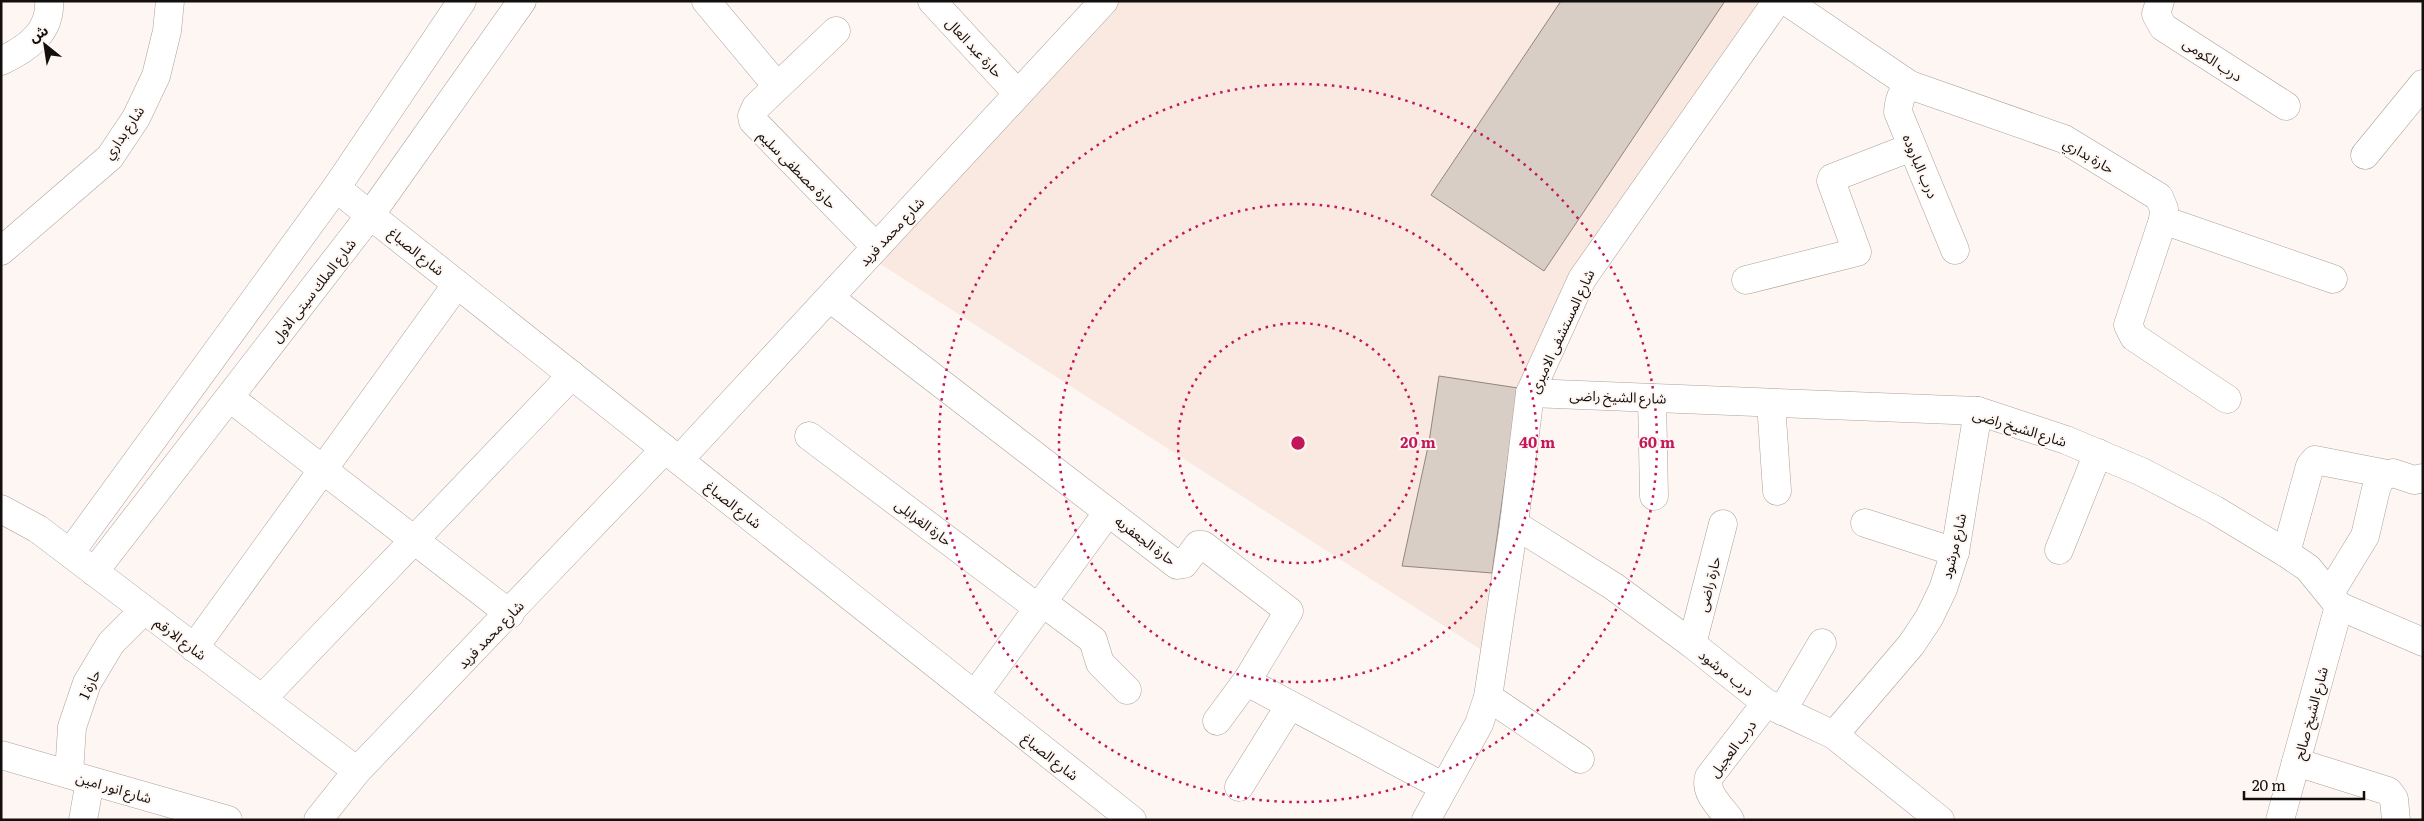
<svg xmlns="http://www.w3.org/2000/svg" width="2424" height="821" font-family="Literata,'Noto Sans Arabic',serif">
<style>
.built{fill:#f9e9e0}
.building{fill:#d9cec5;stroke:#91867e}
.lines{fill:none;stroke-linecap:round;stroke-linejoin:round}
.minor-casing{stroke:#ada19a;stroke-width:29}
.minor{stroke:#fff;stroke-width:28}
.ring{fill:none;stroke:#c2185b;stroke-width:2.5;stroke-dasharray:2.5 5}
.labels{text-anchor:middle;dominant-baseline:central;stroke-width:4;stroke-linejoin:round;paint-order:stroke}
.street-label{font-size:14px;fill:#130f0c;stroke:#fef6f2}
.centre{fill:#c2185b;stroke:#fef6f2;stroke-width:2.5}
.ring-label{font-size:15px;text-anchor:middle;font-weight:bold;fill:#c2185b;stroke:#fef6f2;stroke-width:4;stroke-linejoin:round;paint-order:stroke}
</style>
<rect width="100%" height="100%" fill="#fef6f2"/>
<polygon class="built" points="1104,1 1777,1 1582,279 1530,393 1494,658 868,256"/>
<g class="building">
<polygon points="1561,1 1725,1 1544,271 1431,195"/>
<polygon points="1439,376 1518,388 1492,573 1402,566 1429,442"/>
</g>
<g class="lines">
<g class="minor-casing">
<g id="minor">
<polyline points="706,1 777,86"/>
<polyline points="932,1 1018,94"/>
<polyline points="1786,1 1910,85 2064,139 2159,197 2164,209 2163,220 2128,325 2134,337 2227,399"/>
<polyline points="2160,1 2156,14 2163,27 2286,106"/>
<polyline points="836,31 756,107 752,116 753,121 876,247"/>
<path d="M1 61C27 49 51 32 49 1"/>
<path d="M1910 85C1901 93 1899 100 1898 112L1955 250"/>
<polyline points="2365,155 2423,84"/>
<polyline points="336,188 1132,820"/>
<polyline points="2163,220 2333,279"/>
<polyline points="1,251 110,157 136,118 156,76 167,31 170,1"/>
<polyline points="1746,280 1857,252 1831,181 1832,178 1912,147"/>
<polyline points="830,298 1177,565 1184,564 1198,545 1203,545 1289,611 1248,679 1249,683 1444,787"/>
<polyline points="1530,393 1978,411 2066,440 2142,472 2215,510 2286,553 2308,568 2339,606 2423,642"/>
<polyline points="230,398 510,614"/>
<polyline points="1652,398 1654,496"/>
<polyline points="1771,403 1777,491"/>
<polyline points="809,436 1038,608"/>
<polyline points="679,460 1104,1"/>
<polyline points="1,509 38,529 357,771"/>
<polyline points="1865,523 1955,552"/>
<polyline points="1514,524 1613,586 1692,644 1766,703 1834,735 1940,820"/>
<polyline points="2059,550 2098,453"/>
<polyline points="70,553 336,188 462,1"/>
<polyline points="2286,553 2310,466 2315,460 2387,474"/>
<polyline points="94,572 371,214 522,1"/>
<polyline points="2330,593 2365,536 2376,489 2381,477 2393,473 2414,480 2423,478"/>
<polyline points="1042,602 1093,640 1100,663 1127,690"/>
<polyline points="1692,644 1723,524"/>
<polyline points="194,648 457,284"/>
<polyline points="975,695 1108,512"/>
<polyline points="1488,697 1580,759"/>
<polyline points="262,699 572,375"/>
<polyline points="1782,711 1822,643"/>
<polyline points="1217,721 1248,679"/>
<polyline points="1834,735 1911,645 1929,618 1943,589 1955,552 1978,411"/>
<polyline points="1,755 228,820"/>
<polyline points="2296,762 2388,791 2394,799 2396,820"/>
<polyline points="69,774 72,727 87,683 111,643 144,610"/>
<polyline points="1239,787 1290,705"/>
<polyline points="83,820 90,781"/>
<polyline points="318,820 357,771 665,449"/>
<polyline points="1426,820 1479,724 1488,697 1514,524 1530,393 1582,279 1777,1"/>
<path d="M1730 820C1721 807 1704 793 1709 777L1766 703"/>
<polyline points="2280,820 2339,606"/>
</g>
</g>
<use href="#minor" class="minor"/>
</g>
<g class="ring">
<circle cx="1298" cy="443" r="120"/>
<circle cx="1298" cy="443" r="239"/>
<circle cx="1298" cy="443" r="359"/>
</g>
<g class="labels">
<g class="street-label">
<text transform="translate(975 47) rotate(47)">حارة عبد العال</text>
<text transform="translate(2213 59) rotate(33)">درب الكومى</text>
<text transform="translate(123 132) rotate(-56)">شارع بداري</text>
<text transform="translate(2089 155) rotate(30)">حارة بداري</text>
<text transform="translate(1921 166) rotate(67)">درب الباروده</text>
<text transform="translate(798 169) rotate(45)">حارة مصطفى سليم</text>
<text transform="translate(891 231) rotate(-47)">شارع محمد فريد</text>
<text transform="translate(417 251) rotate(39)">شارع الصباغ</text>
<text transform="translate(313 290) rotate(-52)">شارع الملك سيتى الاول</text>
<text transform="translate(1561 331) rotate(-65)">شارع المستشفى الاميرى</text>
<text transform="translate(1618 396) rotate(2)">شارع الشيخ راضى</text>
<text transform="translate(2020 427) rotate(17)">شارع الشيخ راضى</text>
<text transform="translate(734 504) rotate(38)">شارع الصباغ</text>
<text transform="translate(924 522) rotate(37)">حارة الغرابلى</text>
<text transform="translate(1146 540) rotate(37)">حارة الجعفريه</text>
<text transform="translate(1953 546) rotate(-77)">شارع مرشود</text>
<text transform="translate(1708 584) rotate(-76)">حارة راضى</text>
<text transform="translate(490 634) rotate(-46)">شارع محمد فريد</text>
<text transform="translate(181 638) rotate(37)">شارع الارقم</text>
<text transform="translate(1727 672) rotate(38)">درب مرشود</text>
<text transform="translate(89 684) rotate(-65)">حارة 1</text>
<text transform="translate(2310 713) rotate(-75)">شارع الشيخ صالح</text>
<text transform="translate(1732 748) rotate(-53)">درب العجيل</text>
<text transform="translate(1051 756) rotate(38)">شارع الصباغ</text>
<text transform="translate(114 787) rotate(16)">شارع انور امين</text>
</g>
</g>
<circle cx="1298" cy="443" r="8" class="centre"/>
<g class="ring-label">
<text x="1418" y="448">20 m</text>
<text x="1537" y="448">40 m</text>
<text x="1657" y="448">60 m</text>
</g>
<rect width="2424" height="821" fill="none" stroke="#130f0c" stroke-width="5"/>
<g transform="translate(45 45) rotate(330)" stroke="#fef6f2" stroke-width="4" paint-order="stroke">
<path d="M0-4L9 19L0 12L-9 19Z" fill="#130f0c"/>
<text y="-8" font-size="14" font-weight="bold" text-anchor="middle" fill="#130f0c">ش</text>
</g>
<path d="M2244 791v8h120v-8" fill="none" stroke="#130f0c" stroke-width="2.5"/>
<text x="2252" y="791" font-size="15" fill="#130f0c" stroke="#fef6f2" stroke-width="4" paint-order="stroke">20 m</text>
</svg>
